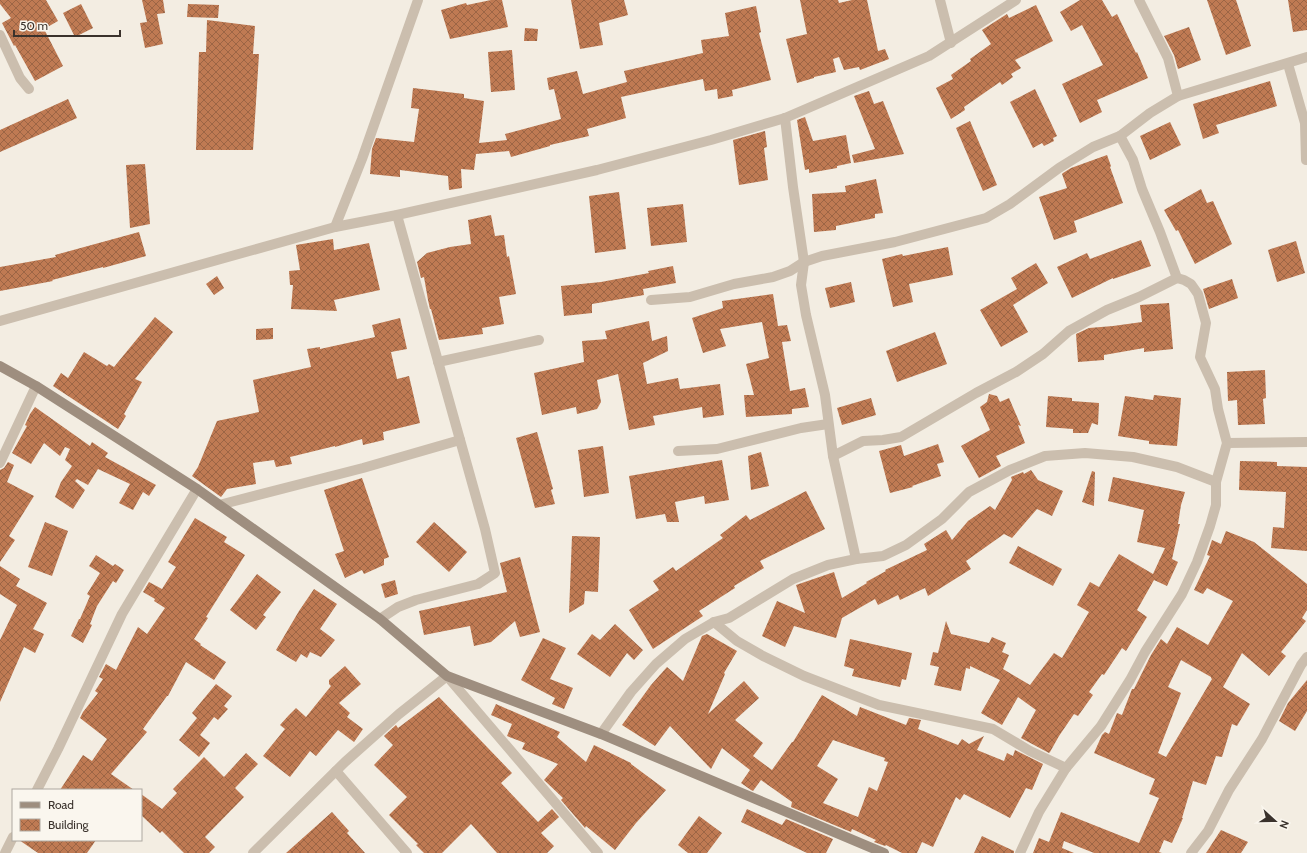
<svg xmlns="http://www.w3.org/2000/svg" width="1307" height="853" font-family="Cabin,sans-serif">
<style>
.building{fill:url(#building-cross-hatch);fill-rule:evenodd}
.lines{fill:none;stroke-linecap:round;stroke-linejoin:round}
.street{stroke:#cbbeae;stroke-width:10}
.secondary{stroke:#9e8e7f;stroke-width:10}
</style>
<defs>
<pattern id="building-cross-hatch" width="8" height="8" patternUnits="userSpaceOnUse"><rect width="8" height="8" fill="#bf7a53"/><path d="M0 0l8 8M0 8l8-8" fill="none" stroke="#9c6545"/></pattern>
</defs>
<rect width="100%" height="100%" fill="#f3ede2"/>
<g class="building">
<polygon points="0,0 46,0 58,21 44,29 63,66 35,81 15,45 14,46 2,23 11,18 0,4"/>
<polygon points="142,0 163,0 165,13 157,14 163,44 145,48 140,23 147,22"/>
<polygon points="491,0 502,0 508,27 450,39 441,10 466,3 467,5"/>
<polygon points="571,0 624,0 628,15 599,23 603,45 580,49"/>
<polygon points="800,0 838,0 839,3 852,0 867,0 878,51 885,49 889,59 860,70 859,67 844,70 839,57 833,59 836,72 814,77 814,78 797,83 786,39 807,34"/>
<polygon points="1080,0 1102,0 1112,17 1117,14 1136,53 1137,52 1148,78 1097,100 1102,112 1080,123 1062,84 1103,65 1082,25 1071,31 1060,12"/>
<polygon points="1207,0 1236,0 1251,46 1226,55"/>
<polygon points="1288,0 1307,0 1307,30 1293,32"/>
<polygon points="81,4 93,28 75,37 63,13"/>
<polygon points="188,4 219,5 218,18 187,17"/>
<polygon points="1036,5 1053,41 1015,60 1021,68 1011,74 1013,77 1002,85 1000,82 964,107 965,110 951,119 936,88 953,79 951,75 971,61 970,59 991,44 982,30 1007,14 1009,18"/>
<polygon points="756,6 761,32 759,33 771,80 732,90 733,96 718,99 717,89 705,91 703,79 621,97 626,118 587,129 589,136 550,145 550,146 511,157 509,151 476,154 474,170 461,169 462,188 449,190 448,176 400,170 400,177 370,174 372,149 376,138 414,142 419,109 411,108 413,88 464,94 464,98 484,101 479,143 507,140 505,134 561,119 554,89 549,90 547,78 577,71 583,94 627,82 624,71 703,53 701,40 729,36 725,13"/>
<polygon points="207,20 255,26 253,54 259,54 253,150 196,150 199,52 206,52"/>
<polygon points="1189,27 1201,60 1178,69 1174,55 1164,36"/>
<polygon points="525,28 538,29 537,41 524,41"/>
<polygon points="512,50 515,90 491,92 488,52"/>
<polygon points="1270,81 1277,106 1216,125 1219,133 1203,139 1193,104"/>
<polygon points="1035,89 1057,136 1053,138 1054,141 1044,146 1042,143 1033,148 1010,102"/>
<polygon points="869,91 874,104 883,101 904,154 854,163 852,155 875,149 854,96"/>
<polygon points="68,99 77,118 0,152 0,130"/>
<polygon points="805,117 813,141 846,135 851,163 837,166 837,168 809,173 809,169 805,170 797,120"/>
<polygon points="970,121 997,185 983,191 956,128"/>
<polygon points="1170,122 1181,145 1150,160 1140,136"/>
<polygon points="765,131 767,147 764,148 768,180 739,185 733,140"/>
<polygon points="1107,155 1111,166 1110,167 1123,203 1074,221 1077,232 1054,240 1039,197 1067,188 1062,174 1063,173 1071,168"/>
<polygon points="145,164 150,224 130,228 126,165"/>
<polygon points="876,179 883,213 875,214 875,218 836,226 836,230 814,232 812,194 846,192 845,186"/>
<polygon points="1201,189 1207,203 1213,201 1232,244 1195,264 1178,230 1176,231 1164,210"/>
<polygon points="619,192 626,249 595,253 589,196"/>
<polygon points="683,204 687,242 651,246 647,208"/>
<polygon points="491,215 495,236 504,235 507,257 509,256 516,294 499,297 504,324 482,328 483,334 439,340 431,309 430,309 428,300 424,277 421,278 417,262 427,253 450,247 471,244 468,220"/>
<polygon points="139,232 146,256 103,268 103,267 52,280 53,281 0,291 0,267 56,257 55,255"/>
<polygon points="333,239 334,250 369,243 380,290 334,300 337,311 291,309 293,285 290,285 289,271 300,270 296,245"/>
<polygon points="1141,240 1151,266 1113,279 1113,278 1072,298 1057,267 1087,253 1090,259"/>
<polygon points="1296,241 1305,273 1277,282 1268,250"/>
<polygon points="948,247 953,275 909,284 913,302 893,307 882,259 902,254 903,256"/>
<polygon points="1036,263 1048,283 1013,305 1028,332 1001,347 980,310 1017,289 1011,278"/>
<polygon points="673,266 676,283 643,289 644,295 592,304 592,313 564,316 561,286 601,282 649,273 648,271"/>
<polygon points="217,276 224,288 214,295 206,284"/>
<polygon points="1232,279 1238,298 1209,309 1203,289"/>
<polygon points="851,282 855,302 830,308 825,288"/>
<polygon points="773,294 778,326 787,325 791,341 782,342 790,391 805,388 809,407 792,409 792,414 746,417 744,395 754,395 746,364 769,358 762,322 720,329 726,346 703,353 692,318 723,308 722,301"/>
<polygon points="1169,303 1173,349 1144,352 1144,348 1104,355 1104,360 1078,362 1076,334 1089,328 1113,326 1142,322 1140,305"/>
<polygon points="155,317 173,332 135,379 142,382 124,414 126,416 118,429 53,386 61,373 68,378 84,352 107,366 109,364 114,367"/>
<polygon points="400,318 407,349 391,352 397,379 409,376 420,423 383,432 384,440 363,445 362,439 335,447 335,446 290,457 292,464 276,467 274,460 253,463 256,484 227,489 221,497 192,476 198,467 217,421 259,412 253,380 311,367 307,349 320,347 320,349 375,337 372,325"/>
<polygon points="649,321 652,341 667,336 668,351 643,363 647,384 678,378 680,389 720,384 724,415 703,418 702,407 653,416 655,425 629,430 618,374 597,380 601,402 597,409 577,414 576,407 542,415 534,373 584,362 582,341 607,339 605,331"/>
<polygon points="273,328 273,339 256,340 256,329"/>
<polygon points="935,332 947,364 897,382 886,351"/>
<polygon points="1265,370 1266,398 1263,399 1265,424 1238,425 1237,400 1228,401 1227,372"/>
<polygon points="989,394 997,396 1000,402 1009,398 1021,426 1018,425 1025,443 996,456 1001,466 979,478 961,446 990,430 980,407 987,402"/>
<polygon points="1154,395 1181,398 1177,446 1149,444 1149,441 1118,436 1125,396 1153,400"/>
<polygon points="1048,396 1072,398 1072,401 1099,403 1098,425 1092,423 1088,433 1073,433 1073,429 1046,427"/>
<polygon points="871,398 876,415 842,425 837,408"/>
<polygon points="35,407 90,446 92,442 108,453 105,457 156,485 149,496 143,492 133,510 119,503 130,484 98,469 88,485 77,479 75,481 85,490 73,509 55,497 61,482 72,466 65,460 70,449 65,447 60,456 44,443 31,464 12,453 27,426 25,425 30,414"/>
<polygon points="537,432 553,489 551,490 555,504 535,508 516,438"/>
<polygon points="938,444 944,462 937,464 941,476 912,486 913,487 890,493 879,451 901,445 904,456"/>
<polygon points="603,446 609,493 584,497 578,450"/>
<polygon points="761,452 769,486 751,490 748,456"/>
<polygon points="722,460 729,500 705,504 704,496 675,502 679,522 667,522 665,514 636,519 629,476"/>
<polygon points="1240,461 1277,462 1277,466 1307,467 1307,551 1271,548 1273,527 1284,528 1286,492 1239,490"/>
<polygon points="8,462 14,465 7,482 34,496 9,536 15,540 0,562 0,470 4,468"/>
<polygon points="1031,470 1038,480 1063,491 1052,516 1037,509 1012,538 1004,534 966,561 971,569 928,596 925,588 900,600 898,595 878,605 875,599 842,618 836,638 794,626 785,647 762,636 777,601 805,613 796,585 834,572 842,598 867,583 866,582 886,571 885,570 927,550 924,544 946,530 952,540 968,521 990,506 995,510 1012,480 1011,477 1023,472 1024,474"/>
<polygon points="1092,471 1095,472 1094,506 1082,502"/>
<polygon points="1113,477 1185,492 1181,505 1178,524 1180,524 1172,559 1178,562 1167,586 1154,580 1137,610 1147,617 1126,651 1122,648 1104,675 1102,674 1089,692 1093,695 1078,716 1074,714 1059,736 1050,752 1049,753 1021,738 1036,710 1018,697 1002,725 981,713 1000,680 970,666 970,669 966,668 961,691 934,685 939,667 930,665 933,652 938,653 946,621 951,634 989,643 992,637 1006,643 1002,652 1009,655 1003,669 1030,685 1054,653 1062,658 1089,612 1077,605 1090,582 1099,587 1119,554 1153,574 1165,548 1137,542 1144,510 1108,501"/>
<polygon points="362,478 389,557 384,559 384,565 364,574 362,570 345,578 335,554 344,551 324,490"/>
<polygon points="806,491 825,529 760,561 764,568 734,586 735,588 699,611 703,616 653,649 629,610 659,590 653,581 673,567 676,571 723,538 720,535 746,515 750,520"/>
<polygon points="195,518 227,537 224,542 245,555 206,617 208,618 194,639 201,644 200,645 226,662 214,680 186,662 168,696 167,696 143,729 147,732 111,774 134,790 60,790 83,755 92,761 107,739 80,718 83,712 98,693 95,691 103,679 99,677 106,664 116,670 138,627 147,634 165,608 154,601 155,599 143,592 149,582 162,589 176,567 168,562"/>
<polygon points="45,522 68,531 52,576 28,567"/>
<polygon points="434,522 467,552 449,572 416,542"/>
<path d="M1226 531 1254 542 1307 584V610L1302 618 1306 621 1281 652 1286 656 1269 676 1242 653 1223 687 1250 704 1237 726 1232 724 1222 757 1216 756 1206 785 1193 781 1182 818H1183L1172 843 1164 840 1159 852 1162 853H1094L1064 841 1062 848 1074 853H1033L1039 838 1049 842 1061 812 1139 843 1159 798 1149 794 1155 779 1094 753 1102 735 1105 732 1109 734 1117 713 1122 715 1132 689H1134L1151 655 1161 639 1167 644 1177 627 1208 645 1233 601 1207 588 1203 594 1194 590 1210 556 1207 555 1212 540 1221 544ZM1181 660 1211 677V678L1212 679 1166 757 1158 753 1181 693 1168 687Z"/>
<polygon points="572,536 600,537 598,592 585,591 584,604 569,613"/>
<polygon points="1018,546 1062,569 1053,586 1009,563"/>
<polygon points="96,555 113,566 115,564 124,570 116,583 113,581 97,606 90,624 92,625 83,643 71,636 79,619 80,619 90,596 87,594 100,573 89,566"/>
<polygon points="520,557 540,632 520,637 515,621 491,642 474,646 470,626 424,635 419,611 507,592 500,563"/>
<polygon points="0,566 20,579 16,586 47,603 33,629 44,634 35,653 24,647 0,702 0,640 17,605 0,594"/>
<polygon points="257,574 281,592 263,615 266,617 256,630 230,610"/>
<polygon points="395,580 398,594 385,598 381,584"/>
<polygon points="314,589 337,604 320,629 335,640 321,657 310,652 307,658 301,654 296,662 276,650 299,611"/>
<polygon points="615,624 643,650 634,660 627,653 610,677 577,654 592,634 600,640"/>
<path d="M707 634 737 651 724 673 725 674 708 714 744 681 759 698 735 720 763 743 753 756 772 770 792 742H793L822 695 857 716 860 707 906 725 909 718 921 720 918 729 958 745 962 739 969 744 984 736 977 750 1004 761 1007 753 1013 756 1015 750 1043 764 1032 790 1026 788 1010 818 964 794 960 800 956 797 933 847 922 842 917 853H902L886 845 885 846 874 842 876 840 852 829 851 832 791 807 792 802 761 780 753 791 751 790 741 783 750 770 722 748 711 769 670 726 655 746 622 725 651 685 667 667 683 681 699 643 702 636ZM833 740 885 758 884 761 888 762 877 791 869 787 858 817 823 803 838 779 817 766Z"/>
<polygon points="543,638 566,648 550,679 573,688 564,709 552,704 555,698 521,680"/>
<polygon points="850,639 912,653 906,680 902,679 900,687 852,676 854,669 844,666"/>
<polygon points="345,666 361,684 339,703 350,713 347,717 363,729 354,742 338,730 316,756 310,751 290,777 263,756 285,729 280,725 289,715 296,708 306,717 331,686 329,684 329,680"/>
<polygon points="1307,680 1307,711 1295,731 1279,721 1288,703"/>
<polygon points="216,684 232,696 224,706 228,709 218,720 214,717 200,735 210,743 199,757 179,740 197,718 192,713"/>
<polygon points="439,697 512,773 501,783 538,822 552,809 559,817 541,833 554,846 547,853 497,853 471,824 442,853 424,853 416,845 418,844 389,815 407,797 374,765 393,745 384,736 396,725 398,728"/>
<polygon points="496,704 560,732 557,737 586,762 594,745 631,763 631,764 666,790 636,823 615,850 586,826 585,828 561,800 563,798 544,780 558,764 522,749 525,743 507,736 512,724 491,715"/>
<polygon points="246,753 258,764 235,788 244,797 205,837 215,847 209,853 184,853 162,831 160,833 141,815 141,794 162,809 177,793 173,789 204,757 224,777"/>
<polygon points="747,809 782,825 786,819 833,839 826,853 807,853 741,822"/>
<polygon points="332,812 349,831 347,833 365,853 286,853"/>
<polygon points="699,816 722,833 707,853 688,853 678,845"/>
<polygon points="1221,830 1248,842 1241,853 1206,853"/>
<polygon points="982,836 1014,851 1014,853 974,853"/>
<polygon points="19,840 96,840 87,853 38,853"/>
</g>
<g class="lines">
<g class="street">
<polyline points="940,0 951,43"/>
<polyline points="1139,0 1168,58 1178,96"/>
<polyline points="0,35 20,78 29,89"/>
<polyline points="1288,64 1305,123 1306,160"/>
<polyline points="785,118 793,187 804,262 801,285 806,315 825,395 833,456 856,559"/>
<polyline points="1120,136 1133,160 1142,189 1160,232 1177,278"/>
<polyline points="335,227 362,159 418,0"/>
<polyline points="651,300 690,297 734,284 773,277 790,271 804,262 822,256 895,242 986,218 1010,204 1059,168 1093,147 1120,136 1150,113 1178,96 1307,57"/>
<polyline points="0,321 335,227 397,215 597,170 711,140 785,118 929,56 1016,0"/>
<polyline points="438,362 539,340"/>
<polyline points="1227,443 1307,442"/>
<polyline points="678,451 717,449 801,428 828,424"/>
<polyline points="833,456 863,441 883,440 901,437 976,393 1016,372 1043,354 1069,331 1107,310 1139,297 1177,278 1184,280 1191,284 1198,294 1206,323 1200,357 1215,389 1218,409 1227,443 1216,482 1216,505 1210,526 1197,562 1182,594 1145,652 1130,680 1101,726 1066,768 1039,812 1020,853"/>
<polyline points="0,463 36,386"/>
<polyline points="219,505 363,468 460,440"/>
<polyline points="380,619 398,607 416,600 478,584 495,573 485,529 397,215"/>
<polyline points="714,622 737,641 763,656 804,676 879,705 993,729 1030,751 1066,768"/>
<polyline points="601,734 631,692 656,664 685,639 714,622 729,618 793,579 828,565 856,559 883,556 906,545 942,519 969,492 1010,470 1045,456 1085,453 1133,457 1177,467 1216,482"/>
<polyline points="336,771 407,853"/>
<polyline points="37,790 58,749 122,614 197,489"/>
<polyline points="5,853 13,837"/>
<polyline points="253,853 345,762 399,714 447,676 598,853"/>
<polyline points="1191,853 1208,831 1229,790 1262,739 1301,665 1307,657"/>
</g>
<polyline class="secondary" points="0,366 36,386 197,489 380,619 447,676 601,734 884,853"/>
</g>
<rect x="12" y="789" width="130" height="52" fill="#faf6ee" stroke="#ada8a0"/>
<rect x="20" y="802" width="20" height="6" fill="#9e8e7f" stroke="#ada8a0"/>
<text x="48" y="809" font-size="12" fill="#3a322c">Road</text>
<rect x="20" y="819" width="20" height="12" fill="url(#building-cross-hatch)" stroke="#ada8a0"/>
<text x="48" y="829" font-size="12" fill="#3a322c">Building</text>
<g transform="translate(1275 821) rotate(111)" stroke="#faf6ee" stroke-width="3" paint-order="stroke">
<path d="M0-3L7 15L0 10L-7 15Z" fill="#3a322c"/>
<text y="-6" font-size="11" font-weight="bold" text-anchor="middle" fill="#3a322c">N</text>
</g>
<path d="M14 30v6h106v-6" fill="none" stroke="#3a322c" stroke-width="2"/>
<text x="20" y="30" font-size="12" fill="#3a322c" stroke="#faf6ee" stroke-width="3" paint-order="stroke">50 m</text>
</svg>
